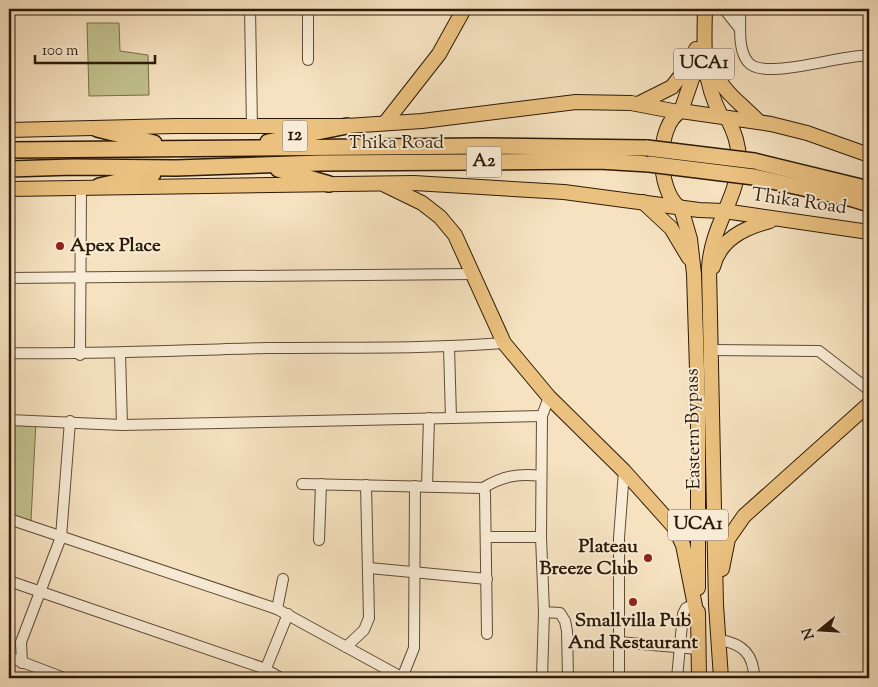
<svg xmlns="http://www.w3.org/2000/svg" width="878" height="687" font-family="'Sorts Mill Goudy',serif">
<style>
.green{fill:#c2c28e;stroke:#786e4a}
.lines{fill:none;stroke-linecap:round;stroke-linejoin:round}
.minor-casing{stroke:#5f4c35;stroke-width:12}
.major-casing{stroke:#2d1a07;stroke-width:16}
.highway-casing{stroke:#2d1a07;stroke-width:18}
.minor{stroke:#f9ecd6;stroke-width:10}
.major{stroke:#ebc180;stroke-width:14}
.highway{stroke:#ebc180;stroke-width:15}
.highway-bridge-casing{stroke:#2d1a07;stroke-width:18;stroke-linecap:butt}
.highway-bridge{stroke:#ebc180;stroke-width:15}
.poi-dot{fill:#8f2418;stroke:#f9ecd6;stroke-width:2}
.labels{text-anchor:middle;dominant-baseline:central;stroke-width:4;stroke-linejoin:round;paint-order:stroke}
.shield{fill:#f9ecd6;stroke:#6a5945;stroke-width:1}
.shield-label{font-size:18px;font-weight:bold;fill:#2d1a07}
.street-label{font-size:19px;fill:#2d1a07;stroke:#f9ecd6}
.poi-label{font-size:19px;font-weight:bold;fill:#2d1a07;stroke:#f9ecd6;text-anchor:start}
</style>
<rect width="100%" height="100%" fill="#f6e2c0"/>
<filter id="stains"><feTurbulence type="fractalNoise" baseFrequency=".004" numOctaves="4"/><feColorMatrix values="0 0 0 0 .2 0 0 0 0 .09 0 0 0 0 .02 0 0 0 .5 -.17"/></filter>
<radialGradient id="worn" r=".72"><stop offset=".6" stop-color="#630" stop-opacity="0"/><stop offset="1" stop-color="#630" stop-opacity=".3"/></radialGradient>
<g class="green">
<polygon points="87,23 119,23 120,51 148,55 149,95 89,96"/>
<polygon points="9,421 36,421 31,521 9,514"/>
</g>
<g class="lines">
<g class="minor-casing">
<g id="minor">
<polyline points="250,9 252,127"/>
<polyline points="308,9 308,60"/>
<polyline points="724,9 740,29"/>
<path d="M740 9C741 25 737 49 748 62 763 82 845 53 869 56"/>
<polyline points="9,278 473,274"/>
<polyline points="449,347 451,418"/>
<polyline points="711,350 819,351 869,390"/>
<path d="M9 353C95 355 180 350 266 348 346 347 425 349 504 343"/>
<polyline points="120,353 122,425"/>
<polyline points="80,355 81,188"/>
<polyline points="549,397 542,416 541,537 544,612 560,613 565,621 567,631 568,678"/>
<polyline points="9,420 122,425 542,416"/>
<polyline points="302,484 483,488 485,493 487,634"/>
<polyline points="427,486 429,418"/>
<path d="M483 488C503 476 519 473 541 476"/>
<polyline points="9,519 277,609 403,678"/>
<polyline points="486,537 541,537"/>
<polyline points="319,540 321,484"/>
<polyline points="369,568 487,579"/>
<polyline points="9,581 263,668 281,678"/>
<polyline points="277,609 283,579"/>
<path d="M719 640C742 643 754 654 754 678"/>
<polyline points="619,642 698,649"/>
<polyline points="346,647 364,630 369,618 366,485"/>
<polyline points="9,657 64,678"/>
<polyline points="22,663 21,642 61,537 70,421"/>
<polyline points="262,678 288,614"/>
<polyline points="402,678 414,648 415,486"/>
<polyline points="542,678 544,612"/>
<polyline points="619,678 619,538 624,471"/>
<polyline points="677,678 683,614 686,608 695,604"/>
</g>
</g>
<g class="major-casing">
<g id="major">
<path d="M705 9C704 50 702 78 721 116"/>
<path d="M708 55C721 92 732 95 758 121"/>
<polyline points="638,104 672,87 692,61"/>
<polyline points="681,111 692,79 696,49"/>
<polyline points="385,123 439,54 464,9"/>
<polyline points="9,130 176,126 347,126 422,121 576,102 631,103 678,112"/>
<polyline points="385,185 422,203 440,217 455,235 504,343 549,397 624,471 675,528 683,545 698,621"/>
<polyline points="9,189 414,183 564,192 699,210 724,211 869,232"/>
<polyline points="643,202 671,228 689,258"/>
<path d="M679 207C657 190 655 126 681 111L771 124 807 133 869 155"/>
<polyline points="681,208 690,239 694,274 698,402 698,588"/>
<path d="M713 267C720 239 744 228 770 221"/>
<polyline points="722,569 728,539 744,516 869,404"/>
<polyline points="698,612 699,678"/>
<path d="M721 678 716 605 709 268C712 210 761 179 727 118"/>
</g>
</g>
<g class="highway-casing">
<g id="highway">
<polyline points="97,129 154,143"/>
<polyline points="268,142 347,126"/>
<polyline points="9,150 482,146 647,148"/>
<polyline points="754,161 869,189"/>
<polyline points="9,169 73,167 176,168 320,163 599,161 649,164"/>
<polyline points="278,169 329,184"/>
<polyline points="754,177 853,199 869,204"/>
<polyline points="99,186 153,174"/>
</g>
</g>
<use href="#minor" class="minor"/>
<use href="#major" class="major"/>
<use href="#highway" class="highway"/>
<g class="highway-bridge-casing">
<g id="highway-bridge">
<polyline points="647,148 754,161"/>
<polyline points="649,164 754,177"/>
</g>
</g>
<use href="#highway-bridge" class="highway-bridge"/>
</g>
<g class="poi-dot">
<circle cx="60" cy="246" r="5"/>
<circle cx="648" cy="558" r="5"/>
<circle cx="633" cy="602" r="5"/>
</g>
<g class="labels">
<g class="shield">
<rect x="674" y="48.5" width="60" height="31" rx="4"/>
<rect x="282.5" y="120.5" width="25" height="31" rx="4"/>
<rect x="466.5" y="146.5" width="35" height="31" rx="4"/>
<rect x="668" y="509.5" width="60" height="31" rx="4"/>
</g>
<g class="shield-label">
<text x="704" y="64">UCA1</text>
<text x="295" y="136">12</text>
<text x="484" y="162">A2</text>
<text x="698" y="525">UCA1</text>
</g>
<g class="street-label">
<text x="396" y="143">Thika Road</text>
<text transform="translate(799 202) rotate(8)">Thika Road</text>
<text transform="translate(694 429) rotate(-91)">Eastern Bypass</text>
</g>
<g class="poi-label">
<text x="70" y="246">Apex Place</text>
<text x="638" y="547" text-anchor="end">Plateau<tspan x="638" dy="22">Breeze Club</tspan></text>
<text x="633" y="621" text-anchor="middle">Smallvilla Pub<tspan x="633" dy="22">And Restaurant</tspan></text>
</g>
</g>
<rect width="878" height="687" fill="none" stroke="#f6e2c0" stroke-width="30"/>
<rect x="10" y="10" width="858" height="667" fill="none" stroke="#2d1a07" stroke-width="2.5"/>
<rect x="15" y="15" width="848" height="657" fill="none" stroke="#2d1a07"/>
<g transform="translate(820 630) rotate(252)" stroke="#f9ecd6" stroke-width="4" paint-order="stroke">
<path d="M0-4L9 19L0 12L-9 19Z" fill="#2d1a07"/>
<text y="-8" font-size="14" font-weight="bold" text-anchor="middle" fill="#2d1a07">N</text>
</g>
<path d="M35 55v8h120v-8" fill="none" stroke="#2d1a07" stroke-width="2.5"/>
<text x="42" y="55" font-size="15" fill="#2d1a07" stroke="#f9ecd6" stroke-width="4" paint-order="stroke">100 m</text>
<rect width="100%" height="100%" filter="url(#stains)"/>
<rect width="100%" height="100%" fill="url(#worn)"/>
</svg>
